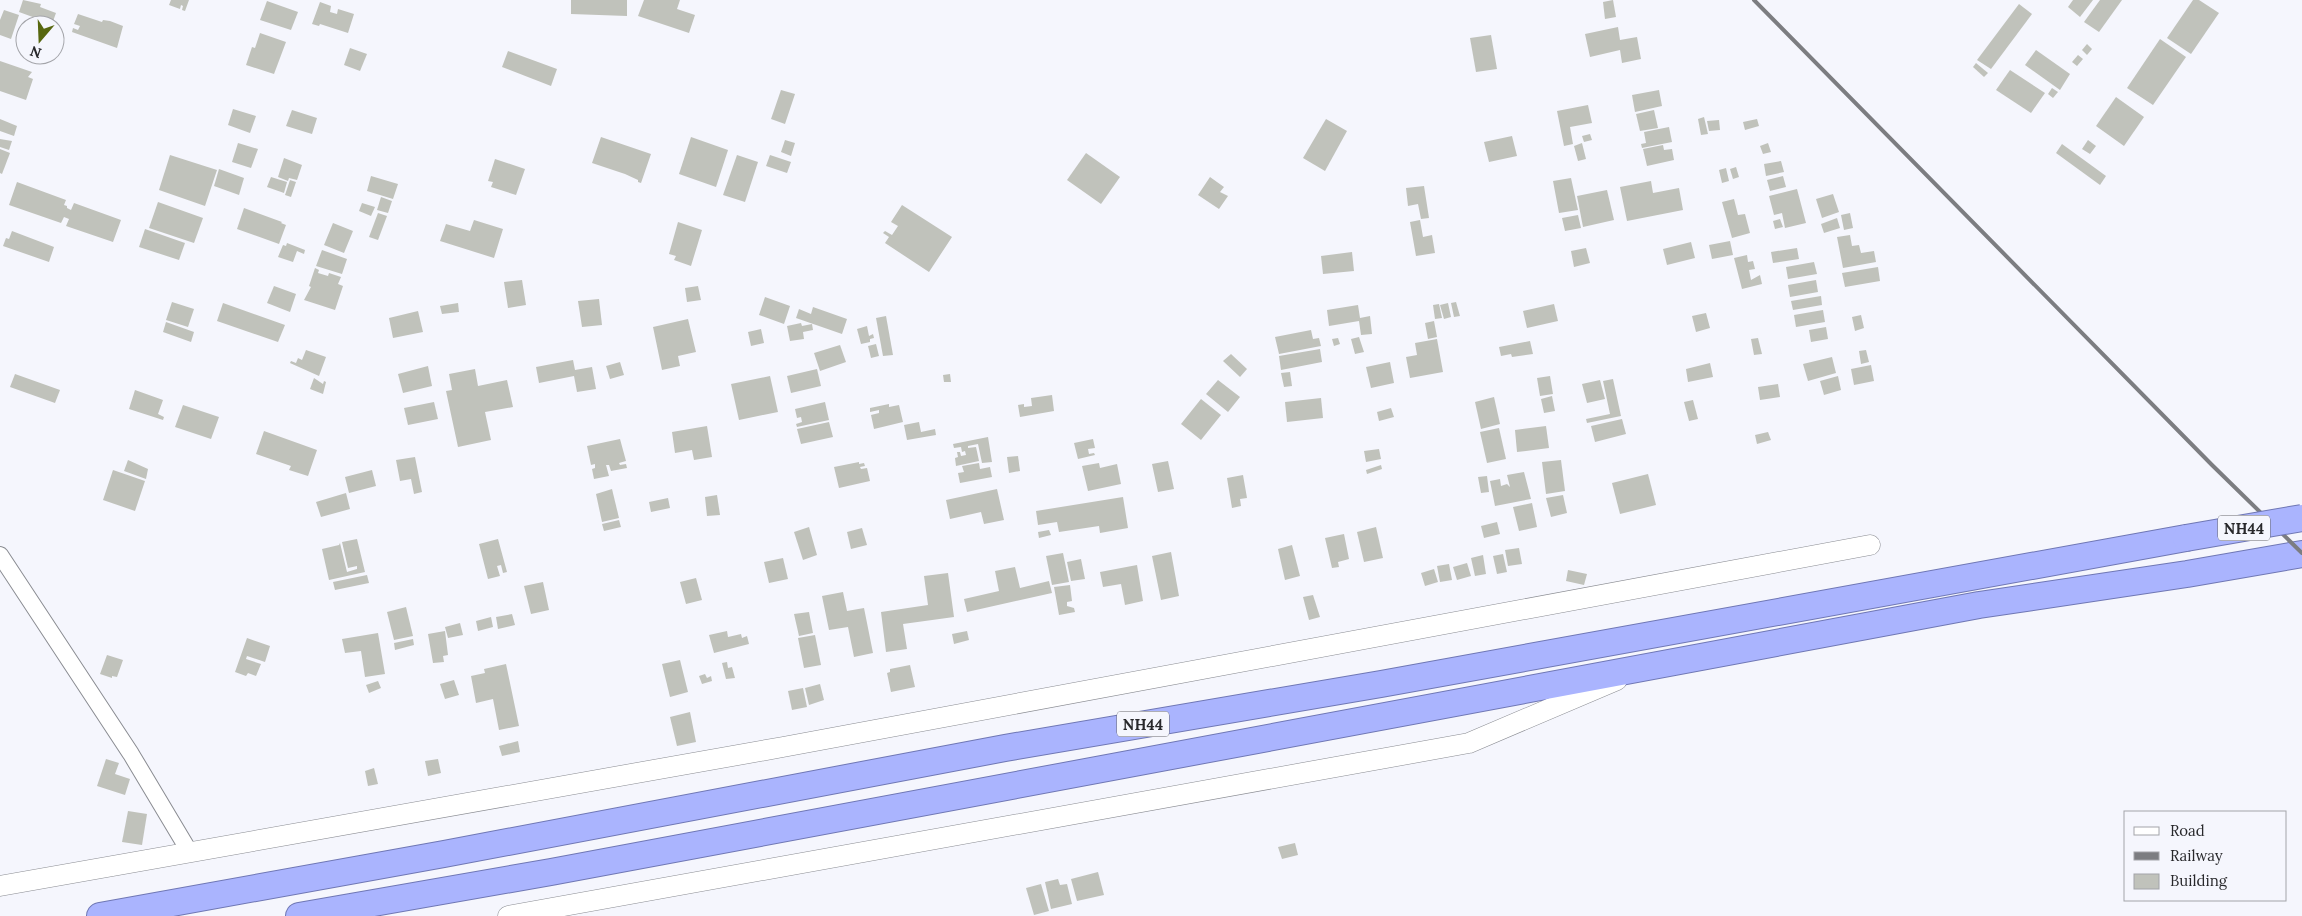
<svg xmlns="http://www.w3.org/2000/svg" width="2302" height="916" font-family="Lora,serif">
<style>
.building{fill:#c0c2bb}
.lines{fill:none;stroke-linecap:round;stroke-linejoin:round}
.minor-casing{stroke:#8a8c92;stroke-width:18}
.tertiary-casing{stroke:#8a8c92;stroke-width:21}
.trunk-casing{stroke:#6f77b4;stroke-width:28}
.minor{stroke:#fff;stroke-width:16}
.tertiary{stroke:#fff;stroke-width:20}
.trunk{stroke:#aab4fe;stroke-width:26}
.rail{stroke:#7c7d81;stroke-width:4}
.trunk-bridge-casing{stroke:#6f77b4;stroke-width:28;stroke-linecap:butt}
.trunk-bridge{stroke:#aab4fe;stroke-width:26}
.labels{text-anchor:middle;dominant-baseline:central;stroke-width:5;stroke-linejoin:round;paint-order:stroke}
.shield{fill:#f5f6fd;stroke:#66666a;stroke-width:1}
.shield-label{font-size:15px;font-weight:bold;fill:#28282b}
</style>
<rect width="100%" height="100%" fill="#f5f6fd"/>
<g class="building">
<polygon points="23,0 41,4 40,7 56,13 52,24 19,12"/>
<polygon points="171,0 189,0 185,11 182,10 183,6 181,5 180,9 169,5"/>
<polygon points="571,0 627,0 627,16 571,14"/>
<polygon points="644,0 680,0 677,9 695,15 689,33 638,16"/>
<polygon points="1613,0 1616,17 1605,19 1603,2"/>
<polygon points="2073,0 2093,0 2080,17 2068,7"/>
<polygon points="2100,0 2122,0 2099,32 2084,22"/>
<polygon points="2193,0 2199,0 2219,13 2191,54 2167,38"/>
<polygon points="267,1 298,12 291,30 260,20"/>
<polygon points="320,2 331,6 330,12 337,14 338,9 354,14 348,33 320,24 319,26 312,24"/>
<polygon points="2019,4 2032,14 1991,69 1977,60"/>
<polygon points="4,10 19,15 11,39 0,35 0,20"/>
<polygon points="78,14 102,22 103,20 110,21 123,26 117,48 72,32 73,28 78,30 80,26 74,24"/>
<polygon points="1618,27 1620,40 1637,37 1641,59 1622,63 1620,50 1590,57 1585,34"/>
<polygon points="260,33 286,42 274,74 246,65 252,47 255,48"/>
<polygon points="1491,35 1497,69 1476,72 1470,38"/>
<polygon points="2160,39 2186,57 2153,105 2127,88"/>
<polygon points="2087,44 2092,49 2087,55 2082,50"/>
<polygon points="350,48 367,54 360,71 344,65"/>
<polygon points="2036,50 2070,74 2060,90 2025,65"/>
<polygon points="508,51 557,69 551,86 502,67"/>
<polygon points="2078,55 2083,59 2077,66 2072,62"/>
<polygon points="0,61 32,72 28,77 33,79 26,100 0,91"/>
<polygon points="1976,63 1988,73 1984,77 1973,67"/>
<polygon points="2010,70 2045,93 2031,113 1996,90"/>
<polygon points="2052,88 2058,92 2053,98 2048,94"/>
<polygon points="781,90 795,94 785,124 771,119"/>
<polygon points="1659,90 1662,106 1635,112 1632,95"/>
<polygon points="2116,97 2144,117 2124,146 2096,126"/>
<polygon points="1588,105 1592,123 1570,127 1573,144 1564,146 1557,111"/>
<polygon points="233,109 256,116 250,133 228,125"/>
<polygon points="292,110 317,118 312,134 286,126"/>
<polygon points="1654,110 1658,128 1640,131 1636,114"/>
<polygon points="1704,117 1708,134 1701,135 1698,119"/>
<polygon points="0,119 17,126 14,136 0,131"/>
<polygon points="1326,119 1347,131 1325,171 1303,158"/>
<polygon points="1757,119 1759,126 1745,130 1743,122"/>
<polygon points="1719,120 1720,130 1709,131 1707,121"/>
<polygon points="1669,127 1672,142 1642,148 1641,144 1646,143 1644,132"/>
<polygon points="1590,134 1592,140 1584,142 1582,136"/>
<polygon points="1512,136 1517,156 1489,162 1484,142"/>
<polygon points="601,137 651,154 641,183 638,182 638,180 625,174 592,163"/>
<polygon points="691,137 728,150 716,187 679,174"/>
<polygon points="0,139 12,141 9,150 0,147"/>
<polygon points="785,140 795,143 791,156 781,152"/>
<polygon points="2088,140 2096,146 2090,154 2082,149"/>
<polygon points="238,143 258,149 251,168 232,162"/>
<polygon points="1582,143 1586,159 1578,161 1574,146"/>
<polygon points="1768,143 1771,152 1763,154 1760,146"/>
<polygon points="2062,144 2106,176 2100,185 2056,153"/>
<polygon points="1663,145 1664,150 1672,149 1674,160 1647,166 1643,149"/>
<polygon points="0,149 10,153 2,174 0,173"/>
<polygon points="1086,153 1120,177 1101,204 1067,180"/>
<polygon points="170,155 217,170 205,206 159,190"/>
<polygon points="737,155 758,162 745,202 723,195"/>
<polygon points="770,155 791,162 787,173 766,166"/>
<polygon points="284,158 302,165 297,180 289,178 288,181 278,177"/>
<polygon points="495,159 525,169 516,195 491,187 493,182 488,181"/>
<polygon points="1781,161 1784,172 1766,176 1764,164"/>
<polygon points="1736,167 1739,177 1733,179 1730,169"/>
<polygon points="1726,168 1729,181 1722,183 1719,170"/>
<polygon points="219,169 244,178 239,195 214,186"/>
<polygon points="371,176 398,184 393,199 367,191"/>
<polygon points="1783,176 1786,187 1770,191 1767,180"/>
<polygon points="271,177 287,182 284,193 267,187"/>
<polygon points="1210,177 1224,187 1220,192 1228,196 1219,209 1198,195"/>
<polygon points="1571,178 1578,210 1559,213 1553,181"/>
<polygon points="290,180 296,182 291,197 285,195"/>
<polygon points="1651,181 1653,193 1679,188 1683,210 1627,221 1620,187"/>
<polygon points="17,182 66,200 64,205 67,206 67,208 71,210 74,203 121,220 113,242 66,226 69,219 64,217 61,223 9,205"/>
<polygon points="1424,186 1429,218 1421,219 1418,204 1408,206 1406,188"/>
<polygon points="1797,189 1806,223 1785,228 1782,213 1774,215 1769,196"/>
<polygon points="1607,190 1614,220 1583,227 1577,196"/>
<polygon points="1833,194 1839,212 1822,218 1816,199"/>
<polygon points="381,197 392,201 388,213 377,210"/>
<polygon points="1734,199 1738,215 1745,214 1750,233 1732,238 1722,202"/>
<polygon points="158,202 203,218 194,243 149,228"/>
<polygon points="362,203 375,207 371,216 359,211"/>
<polygon points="902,205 952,237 929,272 885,243 889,237 883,233 885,231 892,235 898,226 891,222"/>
<polygon points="244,208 282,222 281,223 286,225 279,244 237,229"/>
<polygon points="378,213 387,216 378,240 369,237"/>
<polygon points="1850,213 1853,228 1844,230 1841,215"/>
<polygon points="1578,215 1581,228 1565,231 1562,218"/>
<polygon points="1837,218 1840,228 1824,233 1821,224"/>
<polygon points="1780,219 1783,227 1775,229 1773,221"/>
<polygon points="474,220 503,229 494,258 440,241 446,224 470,231"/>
<polygon points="1420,220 1423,237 1432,235 1435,253 1416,256 1410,222"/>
<polygon points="678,222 702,230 691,266 674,260 676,256 669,254"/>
<polygon points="333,223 353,231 344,253 324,245"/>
<polygon points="145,229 185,243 179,260 139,247"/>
<polygon points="12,231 54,247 49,262 3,246 6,238 9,239"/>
<polygon points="1850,235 1852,246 1859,245 1861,253 1874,251 1876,262 1843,268 1837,237"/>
<polygon points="1730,241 1733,255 1712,259 1709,245"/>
<polygon points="1691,242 1695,258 1667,265 1663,249"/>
<polygon points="287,243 305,250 304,254 297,251 293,262 278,257 283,245 286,246"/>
<polygon points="1586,248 1590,263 1574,267 1571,251"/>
<polygon points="1797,248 1799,259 1773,263 1771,252"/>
<polygon points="322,250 347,259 342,274 316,266"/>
<polygon points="1352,252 1354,271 1323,274 1321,256"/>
<polygon points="1747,255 1748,262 1753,261 1755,269 1749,270 1751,280 1760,275 1762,284 1742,289 1734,258"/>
<polygon points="1814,262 1817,274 1788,279 1786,267"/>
<polygon points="1878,267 1880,281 1845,287 1842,273"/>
<polygon points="315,268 319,270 318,273 328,276 329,273 341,277 338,284 343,286 335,310 304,300 311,287 309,286"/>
<polygon points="522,280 526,305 508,308 504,282"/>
<polygon points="1816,280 1818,292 1790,297 1788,285"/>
<polygon points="274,286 296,294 290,312 267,303"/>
<polygon points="698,286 701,300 687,302 685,288"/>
<polygon points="1821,296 1822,305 1793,310 1791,301"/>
<polygon points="765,297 790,306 784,324 759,315"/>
<polygon points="599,299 602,325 582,327 578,301"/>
<polygon points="172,302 194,309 188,327 166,320"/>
<polygon points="1456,302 1460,316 1454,317 1451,303"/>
<polygon points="223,303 285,325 278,342 217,321"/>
<polygon points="458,303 459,312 442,314 440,306"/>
<polygon points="1448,303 1451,317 1444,319 1440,305"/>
<polygon points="1439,304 1442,318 1435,319 1433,305"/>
<polygon points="1554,304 1558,321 1527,328 1523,311"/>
<polygon points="1358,305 1360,318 1370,316 1372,334 1361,335 1359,321 1329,326 1327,310"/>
<polygon points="813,307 847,319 842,334 796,318 799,309 811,314"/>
<polygon points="1823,310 1825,322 1796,327 1794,315"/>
<polygon points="418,311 423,332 393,338 389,318"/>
<polygon points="1706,313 1710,328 1696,332 1692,316"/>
<polygon points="1861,315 1864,328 1855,331 1852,317"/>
<polygon points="886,316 893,355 883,356 876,318"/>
<polygon points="688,319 696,352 678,356 680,366 662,370 653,327"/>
<polygon points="1434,321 1437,337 1428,339 1425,323"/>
<polygon points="166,322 194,332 191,342 163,332"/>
<polygon points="801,323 802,326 812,324 813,330 803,332 804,339 790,341 787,326"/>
<polygon points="867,326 869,336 873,334 874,338 870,339 870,342 861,344 857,329"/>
<polygon points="1826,327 1828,339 1811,342 1809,330"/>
<polygon points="761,329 764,343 751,346 748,332"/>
<polygon points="1311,330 1313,339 1319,338 1321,346 1279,354 1275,337"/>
<polygon points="1359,337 1364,352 1355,354 1351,339"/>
<polygon points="1338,338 1340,344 1334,346 1332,339"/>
<polygon points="1758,338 1762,354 1754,355 1751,339"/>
<polygon points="1437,339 1443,372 1410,378 1406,357 1417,355 1415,343"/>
<polygon points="1530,341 1533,354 1512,357 1511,354 1501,356 1499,347"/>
<polygon points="876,344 879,356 871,358 868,346"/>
<polygon points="840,345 846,362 820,371 814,353"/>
<polygon points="1320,349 1322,362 1281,370 1279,356"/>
<polygon points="306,350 326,357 319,376 290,363 291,361 296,363 298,358 302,360"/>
<polygon points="1866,350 1869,362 1861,364 1859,351"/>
<polygon points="1231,354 1247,369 1240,377 1223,361"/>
<polygon points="1832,357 1836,373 1808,381 1803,364"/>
<polygon points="573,360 575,370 592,367 596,389 577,392 574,376 539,383 536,367"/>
<polygon points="620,362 624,375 610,379 606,366"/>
<polygon points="1390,362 1394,383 1371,388 1366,367"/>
<polygon points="1710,363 1713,377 1688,382 1686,369"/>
<polygon points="1871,365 1874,381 1854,385 1851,369"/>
<polygon points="428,366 432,386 403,393 398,374"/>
<polygon points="475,369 478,386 507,380 513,407 485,412 491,440 458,447 446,391 452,390 449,374"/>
<polygon points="817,369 821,386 791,393 787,376"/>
<polygon points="1290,372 1292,386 1284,387 1281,373"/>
<polygon points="15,374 60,390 55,403 10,387"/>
<polygon points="950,374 951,382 944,382 943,375"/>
<polygon points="770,376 778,412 739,420 731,384"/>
<polygon points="1550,376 1553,394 1540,396 1537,378"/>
<polygon points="1838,376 1841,390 1824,395 1820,381"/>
<polygon points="314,378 323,384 324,381 326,382 323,394 310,389"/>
<polygon points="1613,379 1621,416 1587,423 1586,419 1610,414 1603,381"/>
<polygon points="1218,380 1240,397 1228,412 1206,394"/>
<polygon points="1600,380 1605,399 1587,403 1582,384"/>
<polygon points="1778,384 1780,397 1760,400 1758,387"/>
<polygon points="135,390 163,400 158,414 164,417 163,420 129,409"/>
<polygon points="1052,395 1054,411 1020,417 1018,405 1024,404 1024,407 1032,406 1031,398"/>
<polygon points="1552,396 1555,411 1544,413 1541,399"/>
<polygon points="1494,397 1500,424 1481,429 1475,402"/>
<polygon points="1321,398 1323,418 1287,422 1285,402"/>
<polygon points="1201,399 1221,415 1201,440 1181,424"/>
<polygon points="1693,400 1698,419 1689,421 1684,402"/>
<polygon points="434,402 438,419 408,425 404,408"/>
<polygon points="825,402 829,420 797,427 796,424 802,422 801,417 797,418 795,409"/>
<polygon points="889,404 889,407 899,405 903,422 874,429 871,415 879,413 879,410 870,412 870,408"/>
<polygon points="183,405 219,417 211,439 175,427"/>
<polygon points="1391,408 1394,417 1379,421 1377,412"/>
<polygon points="1622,419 1626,434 1595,442 1591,426"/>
<polygon points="829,422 833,437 801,444 797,429"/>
<polygon points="919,422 921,432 935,429 936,435 907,440 904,425"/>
<polygon points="707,426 712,457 694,460 692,450 675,453 672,432"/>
<polygon points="1546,426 1549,448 1517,452 1515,430"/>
<polygon points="1499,428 1506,459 1487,463 1480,432"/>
<polygon points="264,431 317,450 308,476 289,470 291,466 256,454"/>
<polygon points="1768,432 1771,440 1757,444 1755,435"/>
<polygon points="988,437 992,462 982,463 978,444 968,446 968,448 976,447 979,461 956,466 955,458 958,457 957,452 960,452 961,456 966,455 965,451 962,452 961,447 954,448 953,444"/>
<polygon points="620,439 626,461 619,463 620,465 626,464 627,468 611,471 609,465 606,465 609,476 594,479 592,469 595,468 595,464 591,465 587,446"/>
<polygon points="1093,439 1095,448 1088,449 1089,454 1094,453 1095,455 1078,459 1074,443"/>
<polygon points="1379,449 1381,459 1366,462 1364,451"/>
<polygon points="1018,456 1020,471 1009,473 1007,457"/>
<polygon points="415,457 422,492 414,494 411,479 400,481 396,460"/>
<polygon points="128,460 148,469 146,479 124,471"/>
<polygon points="1561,460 1565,491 1546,494 1542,462"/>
<polygon points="1168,461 1174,489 1158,492 1152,464"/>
<polygon points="859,462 859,464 864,463 865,466 860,467 861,469 867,468 870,481 839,488 834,467"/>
<polygon points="979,463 980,469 990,467 992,477 960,483 958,473 964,472 962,466"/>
<polygon points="1099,463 1100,468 1117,464 1121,484 1088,491 1082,466"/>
<polygon points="1381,465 1382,469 1367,474 1366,470"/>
<polygon points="113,470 145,481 135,511 103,500"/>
<polygon points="372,470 376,486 349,493 345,477"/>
<polygon points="1524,472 1531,499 1495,506 1490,481 1500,479 1501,486 1507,484 1510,487 1507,475"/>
<polygon points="1648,474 1656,505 1620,514 1612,483"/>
<polygon points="1243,475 1247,498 1240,499 1241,506 1232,508 1227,478"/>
<polygon points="1487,476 1489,492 1481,493 1478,477"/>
<polygon points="612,489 619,518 602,522 596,494"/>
<polygon points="997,489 1004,520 984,524 981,512 950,519 946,500"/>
<polygon points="346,493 350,509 321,517 316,502"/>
<polygon points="717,495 720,515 707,516 705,497"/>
<polygon points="1563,495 1567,513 1551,517 1546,498"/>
<polygon points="1123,497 1128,528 1100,533 1099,526 1059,532 1057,522 1038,525 1036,511"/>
<polygon points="668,498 670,508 651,512 649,502"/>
<polygon points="1532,503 1537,527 1519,531 1513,507"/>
<polygon points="619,520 621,527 604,531 602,524"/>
<polygon points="1497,522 1500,534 1484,538 1481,526"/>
<polygon points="809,527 817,555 803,560 794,532"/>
<polygon points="1376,527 1383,558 1364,562 1357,532"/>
<polygon points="862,528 867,545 851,549 847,532"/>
<polygon points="1049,530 1051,535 1039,538 1038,532"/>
<polygon points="1344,534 1349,559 1338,562 1339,567 1332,568 1325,538"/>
<polygon points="357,539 365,572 329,580 322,549 339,545 340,543 347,572 357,569 357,566 348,568 342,542"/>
<polygon points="498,539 507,572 503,573 501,565 497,566 500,576 488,579 479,544"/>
<polygon points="1292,545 1300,576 1285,580 1278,549"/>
<polygon points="1519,548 1522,564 1508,566 1505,550"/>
<polygon points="1171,552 1179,596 1161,600 1152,556"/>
<polygon points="1063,553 1069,582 1052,585 1046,556"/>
<polygon points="1503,554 1507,572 1497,574 1493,556"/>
<polygon points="1483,555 1486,574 1475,576 1471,558"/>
<polygon points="783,558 788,579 769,583 764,562"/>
<polygon points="1081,559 1085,579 1071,581 1067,562"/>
<polygon points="1467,563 1471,576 1457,580 1453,567"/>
<polygon points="1449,564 1452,580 1440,582 1437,566"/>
<polygon points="1137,565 1143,601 1125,605 1121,584 1103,587 1100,572"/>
<polygon points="1015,567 1020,588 1049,581 1052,593 967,612 964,599 999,591 995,571"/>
<polygon points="1434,569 1438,582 1425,586 1421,573"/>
<polygon points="1568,570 1587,574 1584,585 1566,581"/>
<polygon points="948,573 954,617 903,624 907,649 886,652 881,612 928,605 924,576"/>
<polygon points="367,575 369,583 335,590 333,582"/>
<polygon points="696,578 702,600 686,604 680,582"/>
<polygon points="543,582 549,610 531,614 524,586"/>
<polygon points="1070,585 1072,601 1067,602 1067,606 1074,608 1075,612 1059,615 1054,587"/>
<polygon points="843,592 847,611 864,608 873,653 854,657 848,627 829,630 822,596"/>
<polygon points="1313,595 1320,617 1309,620 1303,597"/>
<polygon points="406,607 413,636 394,640 387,612"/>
<polygon points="809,612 813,633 799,636 794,614"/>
<polygon points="512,614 515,625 498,629 496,617"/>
<polygon points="491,617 493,627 478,631 476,621"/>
<polygon points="460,623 463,635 448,638 445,627"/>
<polygon points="445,631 448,655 443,656 444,662 433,663 428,634"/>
<polygon points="727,631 728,637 741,634 742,638 747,636 749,644 714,653 709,635"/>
<polygon points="967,631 969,640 954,644 952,634"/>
<polygon points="378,633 385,674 365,677 361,651 345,653 342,639"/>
<polygon points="815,635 821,665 804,668 798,638"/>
<polygon points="247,638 270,646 265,662 247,656 246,659 261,664 256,676 248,673 246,676 235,672"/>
<polygon points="413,639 414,645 395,650 394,643"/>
<polygon points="107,655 123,660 117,677 112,676 112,678 100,674"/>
<polygon points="680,660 688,692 670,697 662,664"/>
<polygon points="727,662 728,668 732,667 735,678 726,679 722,663"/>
<polygon points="506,664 519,726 499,730 493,699 476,703 471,676 485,673 484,669"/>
<polygon points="910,665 915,687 891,692 887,673 890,672 890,669"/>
<polygon points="705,674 707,678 711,676 712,681 702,684 699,676"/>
<polygon points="454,680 459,695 445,699 440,684"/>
<polygon points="378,681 381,688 369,693 366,685"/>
<polygon points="820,684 824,700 809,705 805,688"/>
<polygon points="803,688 807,707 792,710 788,691"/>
<polygon points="690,712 696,742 677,746 670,717"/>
<polygon points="518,741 520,752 502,756 499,746"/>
<polygon points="106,759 119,763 115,774 130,779 125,795 97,786"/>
<polygon points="438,759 441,773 428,776 425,761"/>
<polygon points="374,768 378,784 368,786 365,771"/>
<polygon points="128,811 147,814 142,845 122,842"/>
<polygon points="1295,843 1298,855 1282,859 1278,847"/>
<polygon points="1098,872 1104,895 1077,901 1071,879"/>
<polygon points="1058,879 1060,885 1067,884 1072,904 1051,909 1045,882"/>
<polygon points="1041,884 1049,911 1034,915 1026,888"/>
</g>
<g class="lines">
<g class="minor-casing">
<polyline id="minor" points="0,555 131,754 189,851"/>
</g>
<g class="tertiary-casing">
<g id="tertiary">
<polyline points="0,886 783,747 1870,545"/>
<polyline points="508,916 1469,743 1617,680"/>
</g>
</g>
<g class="trunk-casing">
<g id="trunk">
<polyline points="100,916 444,854 1005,748 1381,684 2186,538"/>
<polyline points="299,916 551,872 1979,605 2187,574 2302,554"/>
</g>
</g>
<use href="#minor" class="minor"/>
<use href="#tertiary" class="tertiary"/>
<use href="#trunk" class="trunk"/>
<polyline class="rail" points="1754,0 2212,465 2302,553"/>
<g class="trunk-bridge-casing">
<polyline id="trunk-bridge" points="2186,538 2302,518"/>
</g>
<use href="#trunk-bridge" class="trunk-bridge"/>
</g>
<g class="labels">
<g class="shield">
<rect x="2218" y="515.5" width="52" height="25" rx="4"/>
<rect x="1117" y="711.5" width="52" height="25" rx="4"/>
</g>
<g class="shield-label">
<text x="2244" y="528">NH44</text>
<text x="1143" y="724">NH44</text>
</g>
</g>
<rect x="2124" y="811" width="162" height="90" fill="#f5f6fd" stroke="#a3a4a9"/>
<rect x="2134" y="827" width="25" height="8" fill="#ffffff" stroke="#a3a4a9"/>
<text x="2170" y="836" font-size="15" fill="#28282b">Road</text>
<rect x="2134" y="852" width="25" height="8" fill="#7c7d81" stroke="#a3a4a9"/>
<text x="2170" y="861" font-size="15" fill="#28282b">Railway</text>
<rect x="2134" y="874" width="25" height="15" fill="#c0c2bb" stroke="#a3a4a9"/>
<text x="2170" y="886" font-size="15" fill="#28282b">Building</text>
<g transform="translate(40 40) rotate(199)"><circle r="24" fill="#f5f6fd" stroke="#a3a4a9"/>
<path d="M0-4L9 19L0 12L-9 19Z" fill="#57670f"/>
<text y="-8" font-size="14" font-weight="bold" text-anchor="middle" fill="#28282b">N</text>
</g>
</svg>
